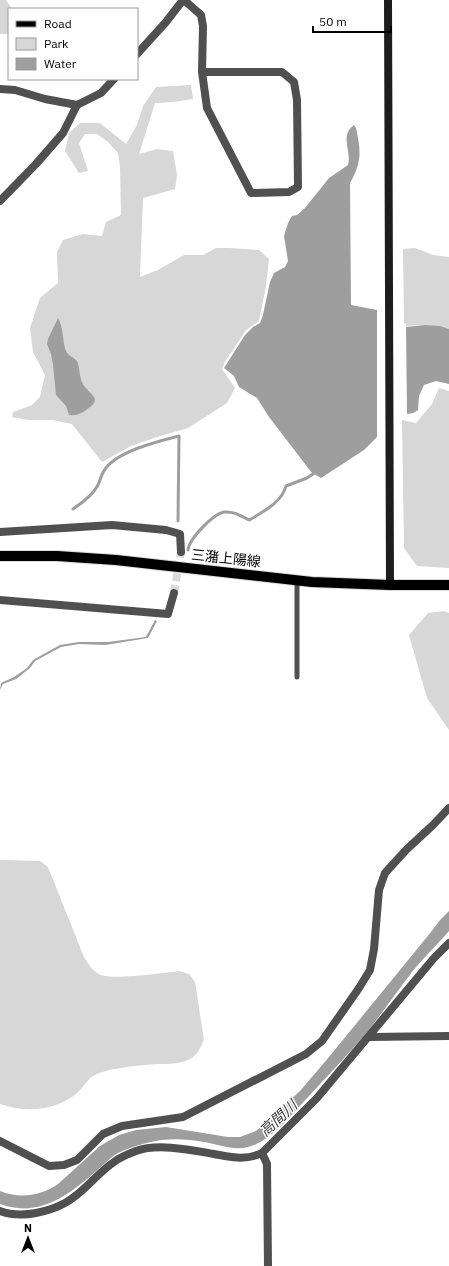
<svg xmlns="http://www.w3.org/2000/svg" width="449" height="1266" font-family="'IBM Plex Sans','Noto Sans JP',sans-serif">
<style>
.green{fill:#d7d7d7}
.water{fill:#9e9e9e}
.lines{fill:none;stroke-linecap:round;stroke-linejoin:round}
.stream{stroke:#9e9e9e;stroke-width:3}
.street-tunnel{stroke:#d9d9d9;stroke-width:8;stroke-dasharray:8 4;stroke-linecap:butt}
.primary-casing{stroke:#dbdbdb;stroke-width:12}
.lane{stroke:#505050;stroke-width:5}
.street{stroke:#505050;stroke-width:8}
.secondary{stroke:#1d1d1d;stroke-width:8}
.primary{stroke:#000;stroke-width:10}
.labels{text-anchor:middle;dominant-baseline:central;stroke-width:3;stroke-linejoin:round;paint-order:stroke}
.street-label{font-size:14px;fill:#000;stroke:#fff}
.water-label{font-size:15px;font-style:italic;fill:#3f3f3f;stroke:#fff}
</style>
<rect width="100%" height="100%" fill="#fff"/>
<g class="green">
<polygon points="0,0 6,0 12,9 9,9 9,34 0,34"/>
<polygon points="191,85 193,99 174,102 155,103 139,154 157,149 173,151 177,175 175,189 143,198 140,277 158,270 184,255 203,255 216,248 229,248 259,250 269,259 266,286 259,321 246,330 225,362 222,369 235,388 227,403 188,428 160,436 131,446 102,462 72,424 52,420 28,420 12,417 13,412 32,405 40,397 45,375 33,352 30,328 40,298 58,283 57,252 63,240 83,234 102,236 106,222 121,215 120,167 118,153 108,142 97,134 85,134 79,143 88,171 79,173 65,151 69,133 80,123 100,123 126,144 137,125 143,106 156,87"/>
<polygon points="415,248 433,255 449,257 449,329 426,325 406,326 406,324 404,323 403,249"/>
<polygon points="439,388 449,391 449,568 417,566 404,548 402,420 416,423 432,404"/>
<polygon points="443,611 449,613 449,730 427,698 409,635 428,613"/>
<path d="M0 860 40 861 48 867 84 957C89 965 93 972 101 975 114 980 162 973 179 971L189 974 195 982 204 1040C201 1046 198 1054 192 1058 182 1064 168 1064 157 1064 142 1065 110 1068 97 1074 87 1078 85 1086 77 1093 56 1111 26 1113 0 1104Z"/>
</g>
<g class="water">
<path d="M354 125 356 128C361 151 362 162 350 183L351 305 377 310V437L364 450 321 478 312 473 269 417 257 398 239 387 234 376 224 368 245 335 253 327 260 323 263 315 270 282 274 273 285 267 288 261 284 236 288 223 292 216 297 215 305 208 329 178 348 165C352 151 339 136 354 125Z"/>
<path d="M58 318C64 328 62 341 66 351 68 356 74 357 77 361 80 368 79 376 82 382 87 394 106 398 86 410 81 414 75 416 69 415L66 406 56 395 53 365 51 354 47 344 48 339Z"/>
<polygon points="425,325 440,326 449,329 449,384 436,381 424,385 419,396 418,410 413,413 407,414 406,327"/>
<polygon points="155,620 157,621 148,638 105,645 79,644 61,647 35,661 30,668 16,679 3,684 0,690 1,683 14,677 27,668 33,660 60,645 79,642 108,642 146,637"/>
<path d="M449 911V931C437 945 424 957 412 972 398 990 385 1009 371 1027 351 1052 329 1074 308 1097 292 1114 272 1141 248 1147 234 1151 218 1144 204 1142 171 1136 148 1140 118 1153 109 1158 103 1166 95 1172 68 1196 38 1218 0 1204V1191C19 1199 41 1196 58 1184L100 1146 119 1135 136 1130 166 1127 228 1137H240L256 1131 300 1091 329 1057 431 932 440 920Z"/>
</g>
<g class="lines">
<g class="stream">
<path d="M73 509C82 503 93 495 98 485 100 481 101 475 104 471 114 452 159 441 179 436L178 521"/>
<path d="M188 550C189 539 213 514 224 512 234 511 241 516 249 520L251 519C264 511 282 502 286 486L307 478 313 474"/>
</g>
<polyline class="street-tunnel" points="174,593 181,552"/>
<g class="primary-casing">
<polyline id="primary" points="0,556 57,556 116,560 312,582 390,585 449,585"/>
</g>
<polyline class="lane" points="297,580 297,677"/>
<g class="street">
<polyline points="184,0 201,15 203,26 202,72 207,108 251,193 289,192 298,187 297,100 294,82 282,72 202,72"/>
<polyline points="137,54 166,22 183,0"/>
<polyline points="0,89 15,90 45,99 77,105 101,93 114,79"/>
<polyline points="0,201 36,164 63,133 77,105"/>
<polyline points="0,532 112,525 166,530 180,534 181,552"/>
<polyline points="0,600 168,614 174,593"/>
<polyline points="369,1037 449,1036"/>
<polyline points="0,1141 49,1166 64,1165 77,1160 103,1134 122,1126 183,1117 306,1054 322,1041 359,988 370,970 374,949 379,890 385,873 407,849 433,825 449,808"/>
<polyline points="262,1153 267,1164 268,1266"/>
<path d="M0 1211C11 1215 25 1215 36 1213 46 1211 56 1208 65 1203 84 1193 96 1174 114 1162 120 1157 128 1154 136 1151 158 1143 191 1150 214 1154 231 1157 245 1161 262 1153L317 1098 434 958 449 943"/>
</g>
<polyline class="secondary" points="388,0 390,585"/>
<use href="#primary" class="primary"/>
</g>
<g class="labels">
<g class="street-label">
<text transform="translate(226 558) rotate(6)">三潴上陽線</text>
</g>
<g class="water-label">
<text transform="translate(278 1118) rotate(-43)">高間川</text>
</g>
</g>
<rect x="8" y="8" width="130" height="72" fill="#ffffff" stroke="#999999"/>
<rect x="16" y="21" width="20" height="6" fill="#000000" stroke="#999999"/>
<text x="44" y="28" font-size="12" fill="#000000">Road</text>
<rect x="16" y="38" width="20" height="12" fill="#d7d7d7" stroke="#999999"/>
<text x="44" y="48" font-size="12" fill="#000000">Park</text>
<rect x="16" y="58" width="20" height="12" fill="#9e9e9e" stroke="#999999"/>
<text x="44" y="68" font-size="12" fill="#000000">Water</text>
<g transform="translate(28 1238)" stroke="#ffffff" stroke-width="3" paint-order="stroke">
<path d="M0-3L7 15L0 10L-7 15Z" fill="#000000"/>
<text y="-6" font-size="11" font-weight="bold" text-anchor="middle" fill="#000000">N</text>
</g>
<path d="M313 26v6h78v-6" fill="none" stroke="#000000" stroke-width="2"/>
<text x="319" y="26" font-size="12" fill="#000000" stroke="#ffffff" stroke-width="3" paint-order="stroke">50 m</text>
</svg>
